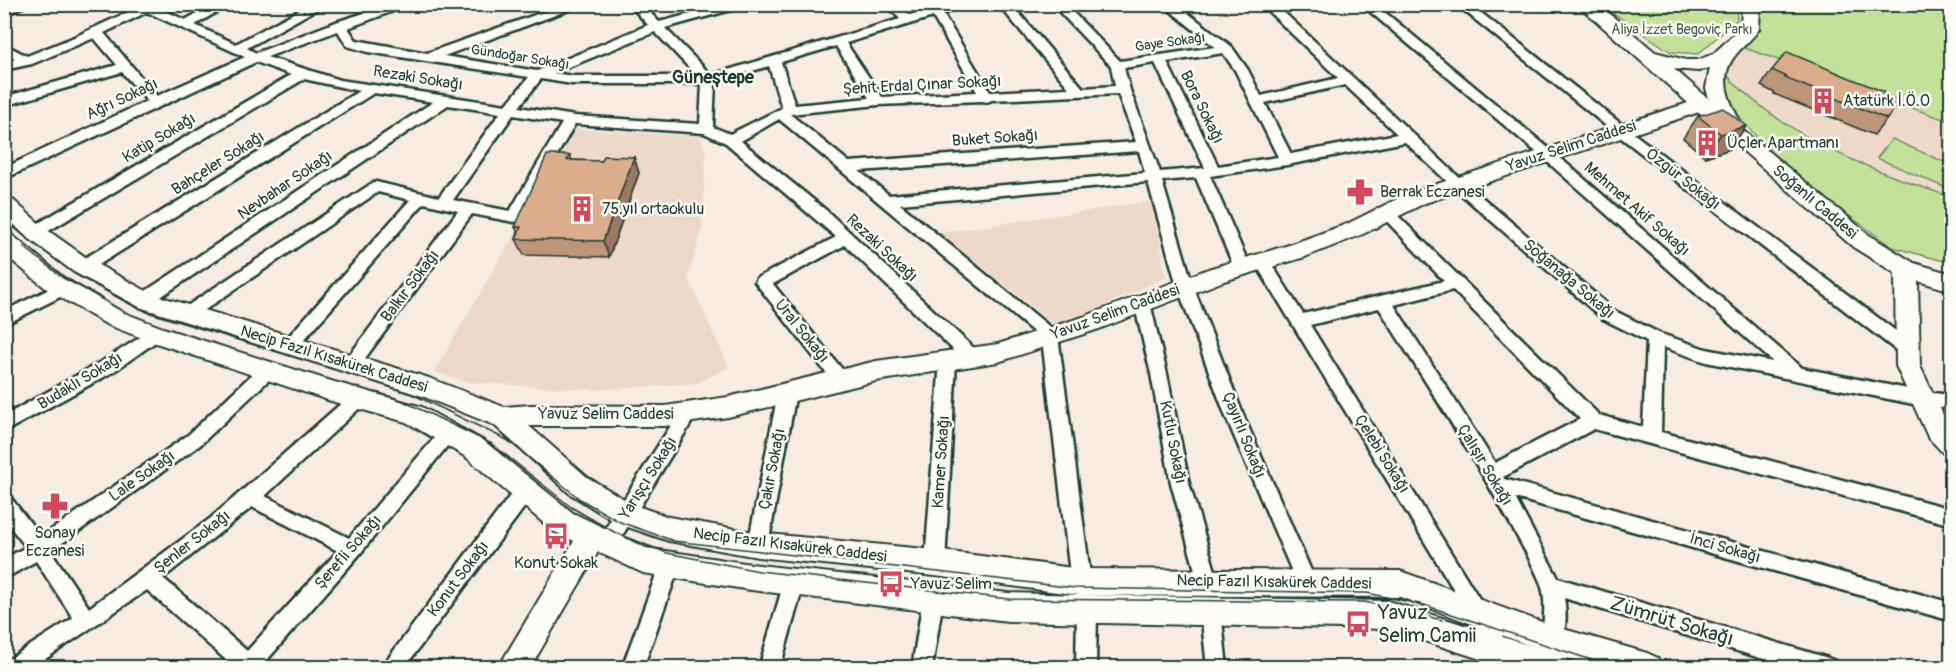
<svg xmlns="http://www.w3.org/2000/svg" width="1956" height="672" font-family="Pangolin,sans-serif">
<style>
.built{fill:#eed9c8}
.green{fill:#c4e199;stroke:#728f66;stroke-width:1.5}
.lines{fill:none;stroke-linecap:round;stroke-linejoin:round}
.street-casing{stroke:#1f3d34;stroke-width:5}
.secondary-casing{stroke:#1f3d34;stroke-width:4}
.street{fill:#fdfcf7;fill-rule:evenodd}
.secondary{fill:#fdfcf7;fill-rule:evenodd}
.tram{stroke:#1f3d34;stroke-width:1.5}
.wall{fill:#bd9579;stroke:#1f3d34;stroke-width:1.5}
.shaded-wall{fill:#9a7963;stroke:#1f3d34;stroke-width:1.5}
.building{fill:#dcad8d;stroke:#1f3d34;stroke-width:1.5}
.labels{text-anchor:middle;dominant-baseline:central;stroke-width:5;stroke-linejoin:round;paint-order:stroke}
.far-park-label{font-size:14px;fill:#405e48;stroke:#fdfcf7}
.far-street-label{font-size:14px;fill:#1f3d34;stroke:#fdfcf7}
.street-label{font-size:16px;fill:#1f3d34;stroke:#fdfcf7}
.poi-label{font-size:16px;fill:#1f3d34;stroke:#fdfcf7;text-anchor:start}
.far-district-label{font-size:18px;font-weight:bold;fill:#1f3d34;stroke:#fdfcf7}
.near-poi-label{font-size:20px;fill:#1f3d34;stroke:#fdfcf7;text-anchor:start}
.near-street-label{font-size:20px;fill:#1f3d34;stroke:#fdfcf7}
</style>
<rect width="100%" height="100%" fill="#f6ece2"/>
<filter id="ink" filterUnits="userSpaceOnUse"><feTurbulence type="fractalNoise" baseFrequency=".0167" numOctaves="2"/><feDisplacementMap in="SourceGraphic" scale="12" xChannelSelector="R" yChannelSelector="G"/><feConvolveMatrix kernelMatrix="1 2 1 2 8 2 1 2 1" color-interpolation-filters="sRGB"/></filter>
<g filter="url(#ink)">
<g class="built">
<polygon points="1742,47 1951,122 1951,197 1903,181 1805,136 1742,92 1723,71"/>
<polygon points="576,129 700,136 706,152 702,229 688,278 729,367 698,383 594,390 466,382 434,372"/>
<polygon points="1153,201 1166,277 1058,327 939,233"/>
</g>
<g class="green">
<polygon points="1601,5 1736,5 1737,20 1698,54 1671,52"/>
<polygon points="1759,5 1951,5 1951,122 1742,47"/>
<path d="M1723 71C1779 135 1872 171 1951 197V263L1892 247 1788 171 1732 110 1722 94Z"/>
<polygon points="1892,139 1951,165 1951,181 1946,188 1877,158"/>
</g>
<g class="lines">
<g class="street-casing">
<g id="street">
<polygon points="11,4 28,4 4,16 4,7"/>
<path d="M133 4H150L185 20 214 4H230L195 25 236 44 310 4H326L247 48 256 53 336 22 393 4H412L348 28 356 40 427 53 566 4H585L444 56 537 71 648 25 629 4H642L659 22 730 4H753L665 28 711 75 900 19 886 4H899L910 15 947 4H968L943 14 990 92 1069 88 998 4H1011L1083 88 1115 86 1111 66 1052 4H1065L1120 61 1215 47 1162 4H1176L1231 46 1248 70 1261 96 1338 78 1261 4H1275L1463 181 1615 311 1661 334 1706 349 1773 362 1542 157 1361 4H1375L1552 151 1802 368 1923 392 1952 395V409L1923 406 1706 362 1663 347 1661 432 1952 509V525L1594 429 1503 477 1504 479 1952 603V621L1515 498 1558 578 1828 658 1835 661 1838 668H1793L1564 598C1567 613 1566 633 1560 647L1553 650 1546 647C1539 631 1549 607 1541 584 1531 559 1516 535 1503 511 1465 442 1421 375 1379 308L1310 325 1506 642 1509 649 1506 668H1486L1489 650 1474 623 1254 261 1257 257H1267L1303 314 1444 281 1379 213 1386 208 1391 209 1599 415 1643 427 1647 341 1603 319 1453 187 1405 142 1287 165 1210 176 1250 267 1248 271H1236L1234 267 1196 178 1162 181 1193 286 1244 417 1316 582 1313 588 1306 591 1299 588 1226 417 1177 286 1148 182 900 204 1056 332 1058 336 1091 582 1088 588 1081 591 1074 588 1071 582 1042 339 779 119 741 141 827 211 978 352 980 357 978 362 972 364 966 362 845 245 773 284 850 379 847 384 841 386 835 384 755 282 757 278 836 237 726 143 704 133 575 124 519 221 514 222 472 214 357 369 351 371 345 369 343 364 458 211 424 203 295 350 289 351 283 350 281 345 410 200 378 192 193 318H181L179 314 181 310 371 184 376 182 439 197 500 113 448 105 150 304H138L136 300 138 296 433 102 374 93 89 271H77L75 267 77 263 359 91 304 79 40 236H30L27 232 30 228 291 75 256 62 4 179V168L147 101 122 72 4 106V97L117 65 94 38 32 64 4 70V62L15 59 4 54V44L27 56 72 38 137 8ZM147 12 245 57 157 96 104 33ZM933 17 977 92 882 97 846 43ZM338 31 347 46 368 52 529 77 506 105 340 80 267 57ZM655 32 697 76H572L554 73ZM836 46 869 98 795 105 781 62ZM1223 53 1235 70 1278 157 1218 166 1167 62ZM1155 63 1205 168 1160 172 1130 90 1124 68ZM769 66 782 108 730 134 713 127 715 82ZM541 79 572 84H702L700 124 575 116 519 107ZM1345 85 1397 134 1291 154 1265 103ZM1118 94 1136 142 849 162 790 114 878 105 982 101 987 102 992 100ZM513 115 562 123 510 211 453 200ZM1139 151 1145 173 889 195 859 171ZM1453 290 1580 419 1495 463 1394 305Z"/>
<polygon points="1456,4 1470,4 1625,127 1913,344 1915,349 1913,354 1907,355 1901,354 1615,133"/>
<polygon points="64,282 70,284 72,288 70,292 4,325 4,311"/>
<polygon points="1142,297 1148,299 1150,303 1167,374 1189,483 1218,581 1215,587 1208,590 1201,587 1198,581 1171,483 1151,374 1134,303 1136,299"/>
<polygon points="155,328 161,330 163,334 161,338 113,372 4,432 4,416 101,362"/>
<polygon points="948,353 954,355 956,360 945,563 942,569 935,572 928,569 925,563 940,360 942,355"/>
<path d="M268 363 274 365 276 370 274 375 200 445 51 551 89 608 211 518 352 394 358 392 364 394 367 399 364 404 265 496 349 538 442 429 448 427 454 429 457 434 359 555 260 668H235L147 590 32 668H4L6 661 73 618 36 561 4 579V559L26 547 4 519V496L11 498 41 537 188 435 262 365ZM252 507 338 551 247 651 163 578Z"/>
<polygon points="787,386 793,388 796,393 768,545 765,551 758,554 751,551 748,545 778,393 781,388"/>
<polygon points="688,406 694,408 697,413 694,418 614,549 607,552 600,549 597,543 600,537 682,408"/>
<polygon points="525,483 532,485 534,491 532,497 404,668 381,668 518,485"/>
<polygon points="670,555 677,558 680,564 643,668 622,668 660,564 663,558"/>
<polygon points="794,573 801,576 804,582 780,668 759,668 784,582 787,576"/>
<polygon points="933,590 940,593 943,599 932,668 912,668 923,599 926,593"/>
<polygon points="1087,601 1094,603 1097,610 1096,668 1076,668 1077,610 1080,603"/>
<polygon points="1211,602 1218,604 1221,611 1227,668 1207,668 1201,611 1204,604"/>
</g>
</g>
<g class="secondary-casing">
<path id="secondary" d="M1577 4H1598L1655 52 1686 60H1698L1713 54 1741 28 1742 4H1760L1759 29C1752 40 1741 47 1734 57 1719 77 1728 100 1739 119L1735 124 1869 235 1914 263 1952 274V291L1918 281 1920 366 1947 423 1952 428V456L1943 453 1928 437 1896 366 1895 273 1853 247 1699 112 1425 203 1363 234 1305 257 1224 281 1099 329 998 362 876 381 728 417 665 426H529L587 477 634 505 669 517 758 533 935 550 1081 569 1400 571 1553 626 1647 653 1658 658 1662 668H1597L1566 658 1570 668H1508L1388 629 1008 621 751 590 643 573 598 552 530 668H498L574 541 553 531 466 457 406 422 331 401 147 340 106 324 48 290 4 254V233L12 235 64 278 122 312 163 328 331 381 422 407 484 441 573 513 646 548 751 564 1008 593 1080 595 935 576 758 557 669 541 625 526 615 522 569 493 494 425 422 396 136 306 75 273 27 237 4 217V197L12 199 43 227 91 261 152 294 429 378 504 407 531 405 665 406 728 397 876 361 998 344 1083 317 1208 269 1289 245 1347 224 1409 193 1688 103ZM1710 68 1706 88 1709 99 1674 69 1698 71ZM1086 595 1400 597 1531 646 1388 601Z"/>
</g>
<use href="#street" class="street"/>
<use href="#secondary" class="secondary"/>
<g class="tram">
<polyline points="4,215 23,235 72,272 147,312 410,393 507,440 580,499 620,522 674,541 1075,588 1367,593 1424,605 1616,668"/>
<polyline points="24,247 63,278 104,299"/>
<polyline points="376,392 401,400 492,444 571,507 614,532 667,553 759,571 1009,599 1365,602 1442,620"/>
</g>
</g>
<g class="wall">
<polygon points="1772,70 1883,94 1887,119 1874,135 1774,94 1775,93 1761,86"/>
<polygon points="1698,116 1746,126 1730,149 1705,157 1683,138"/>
<polygon points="570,155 572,160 602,161 634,157 639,173 609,257 524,255 516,239 518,233 515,227"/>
</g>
<g class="shaded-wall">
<polygon points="1746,126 1730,149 1705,157 1721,134"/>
<polygon points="634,157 639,173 609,257 603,241"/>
</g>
<g class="building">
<polygon points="1787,52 1884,92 1883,94 1900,101 1887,119 1785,78 1787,77 1772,70"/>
<polygon points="1723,108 1746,126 1721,134 1698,116"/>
<polygon points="547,155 570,155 567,160 602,161 604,156 634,157 603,241 516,239 521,227 515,227"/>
</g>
</g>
<defs>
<g id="building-bare" transform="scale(2.07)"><path d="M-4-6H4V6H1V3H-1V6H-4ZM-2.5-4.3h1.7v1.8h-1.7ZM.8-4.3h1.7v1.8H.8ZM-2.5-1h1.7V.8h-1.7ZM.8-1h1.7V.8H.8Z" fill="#d1495b" stroke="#fdfcf7" stroke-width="2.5" paint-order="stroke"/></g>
<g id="pharmacy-bare" transform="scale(2.07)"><path d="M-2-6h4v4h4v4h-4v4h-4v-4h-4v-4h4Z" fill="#d1495b" stroke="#fdfcf7" stroke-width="2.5" paint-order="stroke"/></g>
<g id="bus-bare" transform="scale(2.07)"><path d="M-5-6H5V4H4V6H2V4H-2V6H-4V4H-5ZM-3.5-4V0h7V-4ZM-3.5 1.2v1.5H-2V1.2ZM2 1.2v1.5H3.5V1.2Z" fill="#d1495b" stroke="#fdfcf7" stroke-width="2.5" paint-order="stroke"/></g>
</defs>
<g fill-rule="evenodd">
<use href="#building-bare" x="1823" y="101"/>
<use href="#building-bare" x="1707" y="143"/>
<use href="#pharmacy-bare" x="1360" y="192"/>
<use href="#building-bare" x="582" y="209"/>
<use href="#pharmacy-bare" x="55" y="506"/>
<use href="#bus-bare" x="556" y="536"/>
<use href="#bus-bare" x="891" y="584"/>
<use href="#bus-bare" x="1358" y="624"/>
</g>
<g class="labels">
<g class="far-park-label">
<text x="1682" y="29">Aliya İzzet Begoviç Parkı</text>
</g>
<g class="far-street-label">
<text transform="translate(1170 42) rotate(-8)">Gaye Sokağı</text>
<text transform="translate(520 57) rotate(9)">Gündoğar Sokağı</text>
</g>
<g class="street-label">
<text transform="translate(418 78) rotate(9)">Rezaki Sokağı</text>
<text transform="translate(922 85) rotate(-3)">Şehit Erdal Çınar Sokağı</text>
<text transform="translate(122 99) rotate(-25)">Ağrı Sokağı</text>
<text transform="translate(1202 107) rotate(64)">Bora Sokağı</text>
<text transform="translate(159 138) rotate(-31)">Katip Sokağı</text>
<text transform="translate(995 138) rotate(-4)">Buket Sokağı</text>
<text transform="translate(1571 146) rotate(-18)">Yavuz Selim Caddesi</text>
<text transform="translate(218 163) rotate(-32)">Bahçeler Sokağı</text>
<text transform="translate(1683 179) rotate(38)">Özgür Sokağı</text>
<text transform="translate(285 185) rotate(-34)">Nevbahar Sokağı</text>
<text transform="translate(1815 202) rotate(40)">Soğanlı Caddesi</text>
<text transform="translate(1637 209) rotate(41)">Mehmet Akif Sokağı</text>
<text transform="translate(882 248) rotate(43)">Rezaki Sokağı</text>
<text transform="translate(1569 279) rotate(40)">Soğanağa Sokağı</text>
<text transform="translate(410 286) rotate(-53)">Balkır Sokağı</text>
<text transform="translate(1115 312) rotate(-20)">Yavuz Selim Caddesi</text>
<text transform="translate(802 331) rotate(51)">Ural Sokağı</text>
<text transform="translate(334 359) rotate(17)">Necip Fazıl Kısakürek Caddesi</text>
<text transform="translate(80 381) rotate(-31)">Budaklı Sokağı</text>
<text x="606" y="414">Yavuz Selim Caddesi</text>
<text transform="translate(1244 435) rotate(68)">Çayırlı Sokağı</text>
<text transform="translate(1173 442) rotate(79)">Kutlu Sokağı</text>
<text transform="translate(1382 454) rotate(58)">Çelebi Sokağı</text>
<text transform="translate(941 462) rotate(-86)">Kamer Sokağı</text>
<text transform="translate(1485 465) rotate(59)">Çalışır Sokağı</text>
<text transform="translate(772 469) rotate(-79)">Çakır Sokağı</text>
<text transform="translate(142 476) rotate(-35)">Lale Sokağı</text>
<text transform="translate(648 478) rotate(-58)">Yarışçı Sokağı</text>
<text transform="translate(192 542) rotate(-38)">Şenler Sokağı</text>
<text transform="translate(790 545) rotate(7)">Necip Fazıl Kısakürek Caddesi</text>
<text transform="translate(1725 548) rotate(16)">İnci Sokağı</text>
<text transform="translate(348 552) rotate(-49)">Şerefli Sokağı</text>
<text transform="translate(458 579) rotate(-53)">Konut Sokağı</text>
<text transform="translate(1274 582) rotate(1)">Necip Fazıl Kısakürek Caddesi</text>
</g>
<g class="poi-label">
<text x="1843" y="101">Atatürk İ.Ö.O</text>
<text x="1727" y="143">Üçler Apartmanı</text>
<text x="1380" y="192">Berrak Eczanesi</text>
<text x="602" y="209">75.yıl ortaokulu</text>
<text x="55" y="533" text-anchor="middle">Sonay<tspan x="55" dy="18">Eczanesi</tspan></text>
<text x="556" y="563" text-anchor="middle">Konut Sokak</text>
<text x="911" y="584">Yavuz Selim</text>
</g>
<g class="far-district-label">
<text x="713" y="77">Güneştepe</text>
</g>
<g class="near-poi-label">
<text x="1378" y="612">Yavuz<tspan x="1378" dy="23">Selim Camii</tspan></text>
</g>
<g class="near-street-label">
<text transform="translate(1672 621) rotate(17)">Zümrüt Sokağı</text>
</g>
</g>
<rect width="1956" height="672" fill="none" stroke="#fdfcf7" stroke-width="24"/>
<rect x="12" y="12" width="1932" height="648" fill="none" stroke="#1f3d34" stroke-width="2" filter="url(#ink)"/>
</svg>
